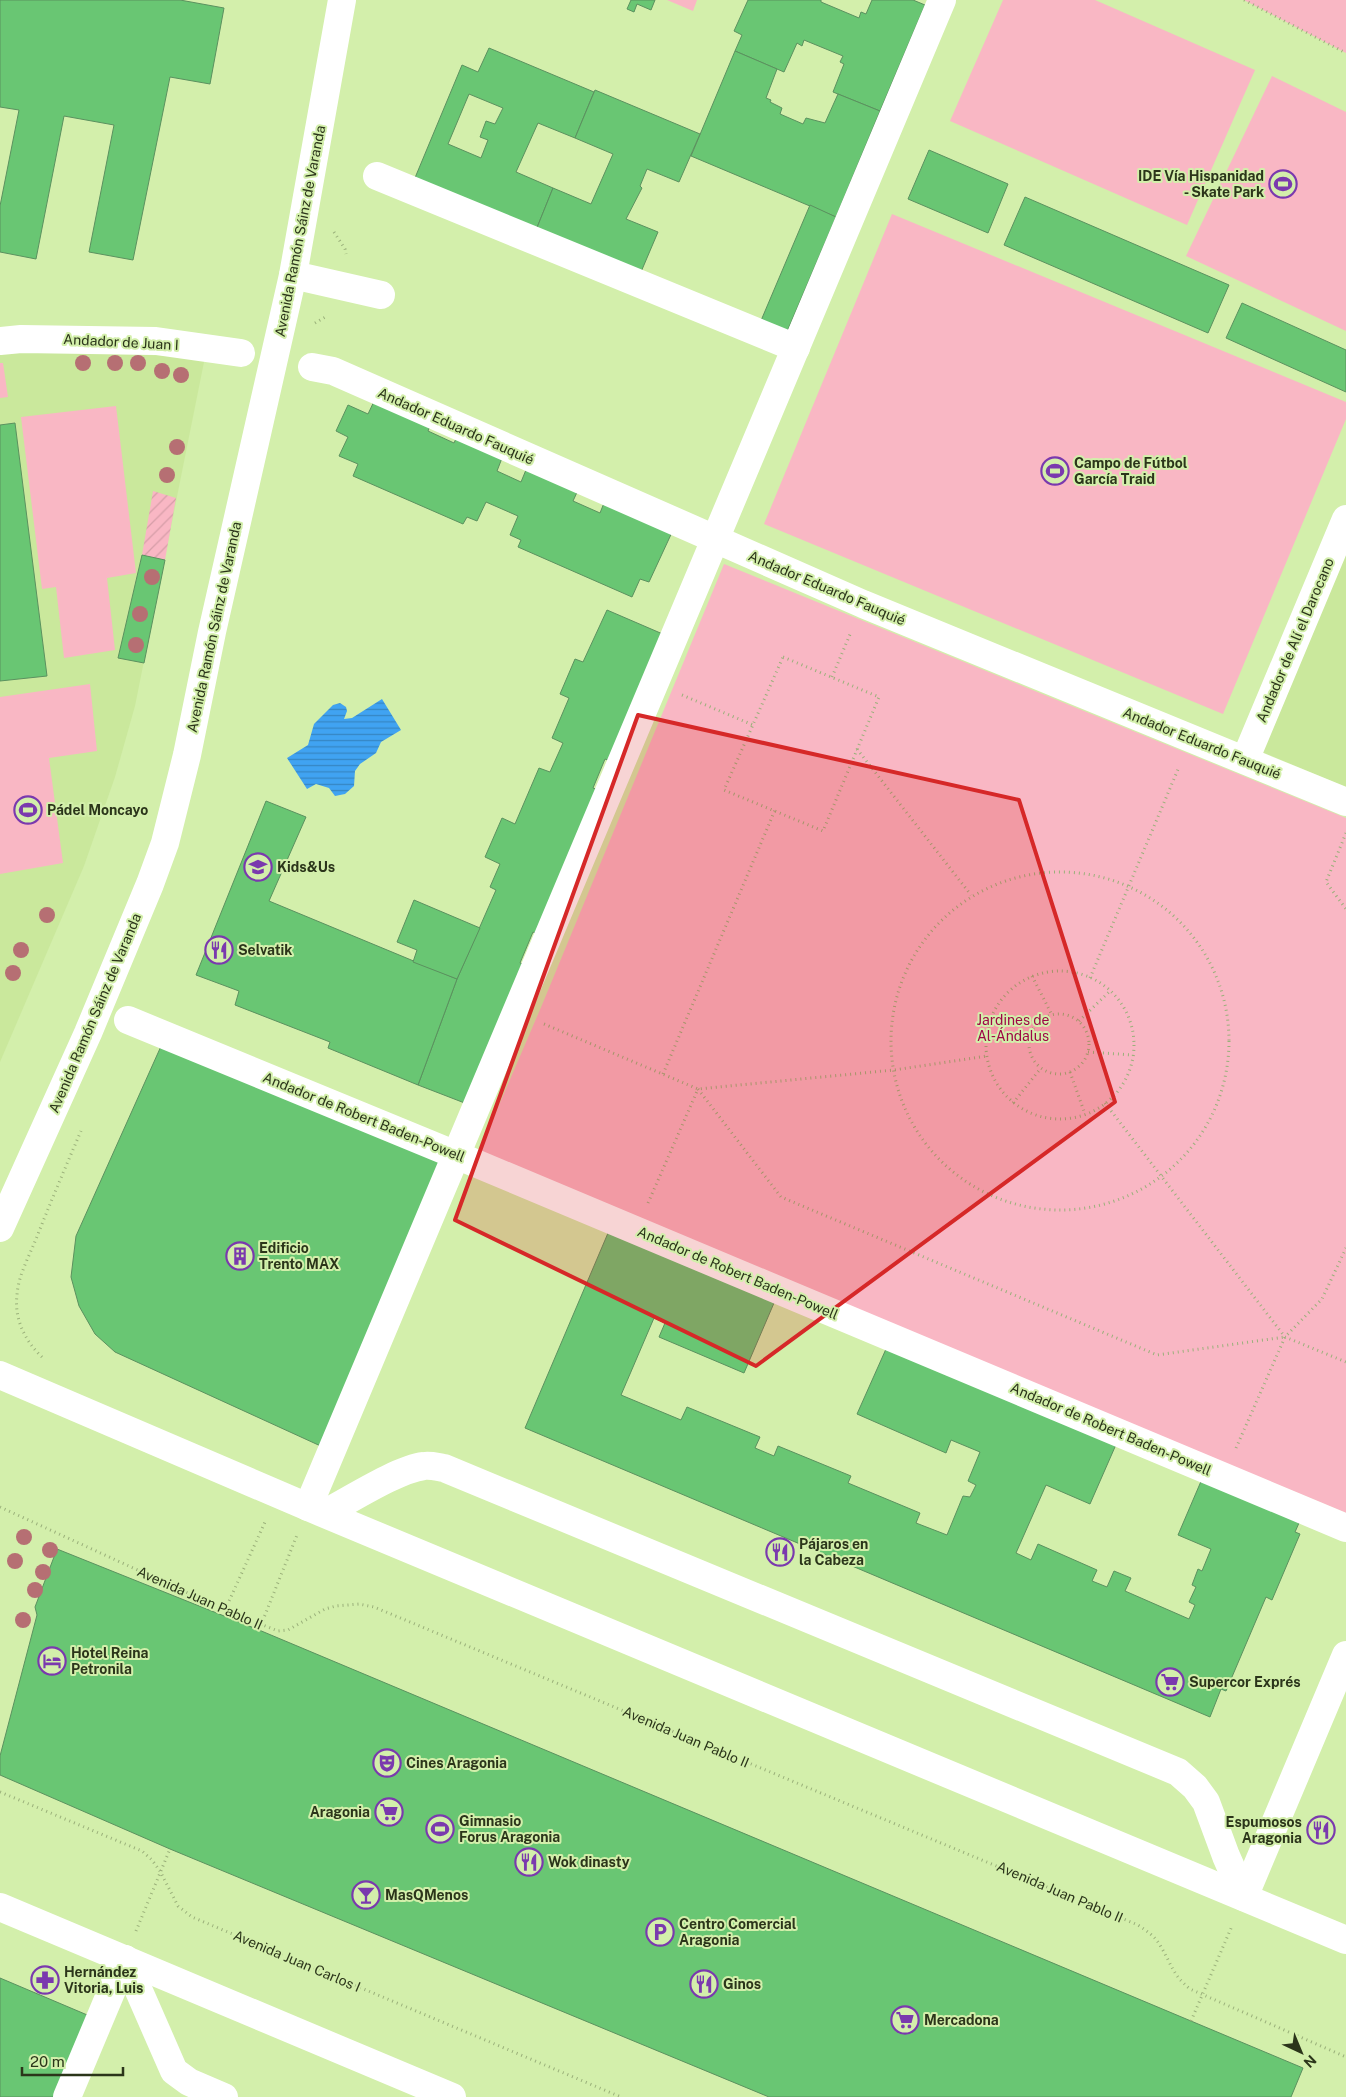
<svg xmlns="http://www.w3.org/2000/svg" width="1346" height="2097" font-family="'Public Sans',sans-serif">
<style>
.built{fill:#cae89c}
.green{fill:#f9b7c4}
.garden{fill:url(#garden-furrows)}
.water{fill:url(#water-rules)}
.building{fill:#69c673;stroke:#5b915f;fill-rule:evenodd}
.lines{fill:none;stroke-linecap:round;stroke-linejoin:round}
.path{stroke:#9ab07a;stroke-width:3;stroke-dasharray:1 4;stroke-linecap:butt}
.minor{stroke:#fff;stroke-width:28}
.tree{fill:#b66f73}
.marked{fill:#d62828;fill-opacity:0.2;stroke:#d62828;stroke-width:4;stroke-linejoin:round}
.labels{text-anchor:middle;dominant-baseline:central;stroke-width:4;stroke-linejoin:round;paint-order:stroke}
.poi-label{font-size:14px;font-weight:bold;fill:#2b351a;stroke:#d3efab;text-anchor:start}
.street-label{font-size:14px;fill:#2b351a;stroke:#d3efab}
.park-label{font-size:14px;fill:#9e0646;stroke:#d3efab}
</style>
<defs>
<pattern id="garden-furrows" width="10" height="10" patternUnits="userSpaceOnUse" patternTransform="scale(1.25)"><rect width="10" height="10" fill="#f9b7c4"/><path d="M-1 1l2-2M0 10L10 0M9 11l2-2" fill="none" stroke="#d69ea8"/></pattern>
<pattern id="water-rules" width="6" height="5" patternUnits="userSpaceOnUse" patternTransform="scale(1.25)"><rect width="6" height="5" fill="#40a3f2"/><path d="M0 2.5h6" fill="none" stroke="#3686c3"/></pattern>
</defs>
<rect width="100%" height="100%" fill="#d3efab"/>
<g class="built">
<polygon points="30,351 205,357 135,706 115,777 84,866 0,1062 0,352"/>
<polygon points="1346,553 1346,787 1262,752"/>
</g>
<g class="green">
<polygon points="667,0 697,0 693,11"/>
<polygon points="1003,0 1095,0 1255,70 1187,225 950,121"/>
<polygon points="1244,0 1346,0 1346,53"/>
<polygon points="1272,76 1346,112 1346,331 1186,256"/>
<polygon points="892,214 1346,402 1346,419 1223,714 764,524"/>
<polygon points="0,363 3,363 8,397 0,398"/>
<polygon points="116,406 136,573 107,578 115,650 64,658 56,587 42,589 21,417"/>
<polygon points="724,564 1346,818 1346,1513 478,1154 542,1005"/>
<polygon points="90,684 97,751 49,758 63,863 0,874 0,697"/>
</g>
<polygon class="garden" points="153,491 176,498 165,560 142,555"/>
<polygon class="water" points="382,699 401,730 381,742 376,753 360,764 355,771 354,786 345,794 335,796 329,788 316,784 307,789 287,758 308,745 314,724 333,705 340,703 346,707 347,711 344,719 352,718"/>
<g class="building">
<polygon points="0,0 180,0 224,8 210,84 170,77 133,260 89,252 114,125 64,116 36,259 0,252 0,206 19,110 0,107"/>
<polygon points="631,0 655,0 651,10 637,4 634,12 627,9"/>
<polygon points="748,0 821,0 821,2 859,18 861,12 866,14 872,0 913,0 925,5 880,111 833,92 844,64 840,62 843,56 804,40 802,46 797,43 784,72 735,51 742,35 734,31"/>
<path d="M489 48 594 92 575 138 538 123 516 172 553 188 534 235 412 185 462 65 478 72ZM469 94 503 108 495 124 486 121 480 137 488 140 481 158 448 144Z"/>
<polygon points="735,51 777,69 766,98 771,100 770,102 782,108 780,114 803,124 806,118 825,123 838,94 880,111 836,217 691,156"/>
<polygon points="595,90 700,134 679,182 647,169 640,186 642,188 626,219 658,232 638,279 534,235 553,188 591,204 613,154 575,138"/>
<polygon points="929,150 1008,184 988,233 908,199"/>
<polygon points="1025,197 1229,285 1208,333 1004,245"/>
<polygon points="810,205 836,217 783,341 757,330"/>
<polygon points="1242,303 1346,350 1346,392 1226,338"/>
<polygon points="377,395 432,421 428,431 454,443 459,432 504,453 497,471 521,482 528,465 579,488 573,501 600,513 606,498 674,528 649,582 640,579 632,597 518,547 521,540 510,535 518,516 486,502 477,521 467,517 463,524 353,476 358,464 339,456 348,437 336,431 348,405 368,414"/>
<polygon points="15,423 47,676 0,681 0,425"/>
<polygon points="142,555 165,560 144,663 118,658"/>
<polygon points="607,610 672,638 617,764 605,759 593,788 606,793 544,937 533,932 520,963 533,968 475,1107 418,1085 457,979 496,890 490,887 500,864 485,857 502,818 515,824 539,768 550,772 563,743 552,738 569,698 560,694 575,659 583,662"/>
<polygon points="266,801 306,817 269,901 457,979 418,1085 328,1048 330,1042 235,1005 239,991 196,975"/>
<polygon points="414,900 480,928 457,979 413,962 417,950 397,942"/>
<polygon points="162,1044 448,1160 325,1448 115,1352 95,1334 79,1306 71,1277 76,1236"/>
<polygon points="611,1226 777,1296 744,1373 659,1337 665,1323 654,1318 621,1395 681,1420 687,1407 760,1437 755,1448 774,1456 778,1446 851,1476 848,1483 920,1513 916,1523 947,1535 963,1496 970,1497 976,1485 968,1481 980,1452 951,1440 946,1453 857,1414 890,1340 1118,1440 1090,1504 1046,1485 1016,1553 1031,1560 1038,1544 1097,1570 1092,1581 1107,1587 1114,1571 1131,1578 1125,1591 1189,1619 1195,1605 1189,1602 1196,1587 1192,1585 1198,1569 1202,1571 1211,1549 1178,1535 1205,1472 1303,1514 1295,1532 1300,1534 1272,1600 1266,1597 1226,1691 1221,1689 1210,1717 525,1428"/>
<polygon points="57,1549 259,1630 1303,2068 1291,2097 769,2097 170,1849 0,1775 0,1756 37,1615 35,1607"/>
<polygon points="0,1978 92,2017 58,2097 0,2097"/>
</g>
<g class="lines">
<g class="path">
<polyline points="1244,0 1346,53"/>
<polyline points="334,232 345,249 346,254"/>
<polyline points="315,323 327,316"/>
<polygon points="783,657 879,697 823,831 724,790"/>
<polyline points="832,677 851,632"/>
<polyline points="682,695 753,725"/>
<polyline points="857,749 971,895"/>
<polyline points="1346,833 1326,882 1346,909"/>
<circle cx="1060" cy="1041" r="169"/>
<circle cx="1060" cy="1045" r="74"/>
<polyline points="1032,976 1052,1015"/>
<polyline points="1090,978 1179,767"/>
<circle cx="1059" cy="1044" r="30"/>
<polyline points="1079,1021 1110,991"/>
<polyline points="544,1024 698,1089 894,1070 987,1056"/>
<polyline points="986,1039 1030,1041"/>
<polyline points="1088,1052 1133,1055"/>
<polyline points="1070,1072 1085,1114"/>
<polyline points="663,1074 775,810"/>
<polyline points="698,1089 781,1197 1157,1355 1285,1337"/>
<polyline points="1013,1103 1041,1068"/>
<polyline points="1105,1103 1285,1337 1346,1362"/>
<polyline points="648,1203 698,1089"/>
<path d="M42 1357C25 1341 14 1319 17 1295 18 1278 27 1260 34 1244 49 1206 65 1168 81 1131"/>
<polyline points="1236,1448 1285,1337 1322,1299 1346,1248"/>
<path d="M0 1507 225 1610 278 1631 288 1630 325 1609 336 1606 359 1604 374 1607 1138 1925C1147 1931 1156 1937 1161 1947 1172 1965 1172 1974 1190 1989L1346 2057"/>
<polyline points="225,1610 265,1522"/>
<polyline points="259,1630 297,1535"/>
<polyline points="0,1792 142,1851 152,1860 160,1871 178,1906 192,1917 621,2097"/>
<polyline points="136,1931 170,1849"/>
<polyline points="1191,2021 1232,1926"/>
</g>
<g class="minor">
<polyline points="377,176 796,348"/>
<polyline points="293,275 381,295"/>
<polyline points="0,341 21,339 156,341 241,353"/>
<polyline points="312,367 333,371 863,604 1346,802"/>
<polyline points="1245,760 1346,519"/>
<polyline points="128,1020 456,1155 1346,1528"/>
<polyline points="0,1228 88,1033 150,884 165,843 187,755 212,632 293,275 342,0"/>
<polyline points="0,1375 308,1507 1346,1940"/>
<polyline points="308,1507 942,0"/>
<path d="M325 1513C350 1500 398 1469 424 1466 431 1465 437 1467 444 1468L1178 1772 1195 1787 1206 1802 1226 1856 1244 1897"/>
<polyline points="1244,1897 1346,1655"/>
<polyline points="0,1907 452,2097"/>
<polyline points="125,1959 174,2071 189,2082 224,2097"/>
<polyline points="67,2097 125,1959"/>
</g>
</g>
<g class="tree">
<circle cx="83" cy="363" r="8"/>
<circle cx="115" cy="363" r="8"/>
<circle cx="138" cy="363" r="8"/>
<circle cx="162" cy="371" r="8"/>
<circle cx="181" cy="375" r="8"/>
<circle cx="177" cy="447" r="8"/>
<circle cx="167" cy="475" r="8"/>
<circle cx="152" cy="577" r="8"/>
<circle cx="140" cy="614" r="8"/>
<circle cx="136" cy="645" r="8"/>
<circle cx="47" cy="915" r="8"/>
<circle cx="21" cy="950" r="8"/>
<circle cx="13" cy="973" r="8"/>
<circle cx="24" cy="1537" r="8"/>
<circle cx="50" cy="1550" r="8"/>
<circle cx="15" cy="1561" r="8"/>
<circle cx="43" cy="1572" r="8"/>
<circle cx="35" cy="1590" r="8"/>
<circle cx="23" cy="1620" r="8"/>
</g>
<path class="marked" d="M638 715 1019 800 1115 1102 756 1366 455 1220Z"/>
<defs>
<g id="stadium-ring" transform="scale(1.4375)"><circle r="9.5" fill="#d3efab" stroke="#7a39ae" stroke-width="1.5"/><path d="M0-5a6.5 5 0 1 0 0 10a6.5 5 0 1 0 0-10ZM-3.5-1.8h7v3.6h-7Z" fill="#7a39ae"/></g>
<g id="school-ring" transform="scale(1.4375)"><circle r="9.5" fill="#d3efab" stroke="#7a39ae" stroke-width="1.5"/><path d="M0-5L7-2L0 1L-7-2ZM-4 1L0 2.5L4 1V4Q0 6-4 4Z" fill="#7a39ae"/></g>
<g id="restaurant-ring" transform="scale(1.4375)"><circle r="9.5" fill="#d3efab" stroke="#7a39ae" stroke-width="1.5"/><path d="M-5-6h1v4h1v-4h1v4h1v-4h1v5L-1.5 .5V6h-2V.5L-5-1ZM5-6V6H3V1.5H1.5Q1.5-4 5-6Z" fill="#7a39ae"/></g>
<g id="building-ring" transform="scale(1.4375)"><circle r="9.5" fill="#d3efab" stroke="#7a39ae" stroke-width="1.5"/><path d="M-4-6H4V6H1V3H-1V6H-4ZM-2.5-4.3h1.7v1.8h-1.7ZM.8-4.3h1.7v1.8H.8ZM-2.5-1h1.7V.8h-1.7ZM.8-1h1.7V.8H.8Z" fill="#7a39ae"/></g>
<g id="hotel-ring" transform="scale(1.4375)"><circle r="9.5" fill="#d3efab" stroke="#7a39ae" stroke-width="1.5"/><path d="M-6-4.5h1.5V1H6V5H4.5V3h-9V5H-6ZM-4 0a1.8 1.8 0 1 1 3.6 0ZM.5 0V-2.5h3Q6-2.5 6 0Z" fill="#7a39ae"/></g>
<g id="supermarket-ring" transform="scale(1.4375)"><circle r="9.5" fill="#d3efab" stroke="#7a39ae" stroke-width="1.5"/><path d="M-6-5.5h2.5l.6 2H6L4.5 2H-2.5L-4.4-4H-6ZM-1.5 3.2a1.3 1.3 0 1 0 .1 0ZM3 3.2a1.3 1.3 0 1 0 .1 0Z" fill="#7a39ae"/></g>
<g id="theatre-ring" transform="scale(1.4375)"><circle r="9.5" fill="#d3efab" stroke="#7a39ae" stroke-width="1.5"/><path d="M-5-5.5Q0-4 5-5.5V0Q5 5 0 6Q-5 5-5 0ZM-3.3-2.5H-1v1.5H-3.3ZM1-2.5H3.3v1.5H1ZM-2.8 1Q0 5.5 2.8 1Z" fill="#7a39ae"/></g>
<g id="bar-ring" transform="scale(1.4375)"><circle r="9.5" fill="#d3efab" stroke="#7a39ae" stroke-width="1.5"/><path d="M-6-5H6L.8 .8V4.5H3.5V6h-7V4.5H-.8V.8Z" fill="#7a39ae"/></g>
<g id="parking-ring" transform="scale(1.4375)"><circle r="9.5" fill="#d3efab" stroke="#7a39ae" stroke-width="1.5"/><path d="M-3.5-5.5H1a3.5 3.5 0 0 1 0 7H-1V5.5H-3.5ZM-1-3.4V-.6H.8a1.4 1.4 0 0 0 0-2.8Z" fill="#7a39ae"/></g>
<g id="pharmacy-ring" transform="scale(1.4375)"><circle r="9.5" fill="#d3efab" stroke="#7a39ae" stroke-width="1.5"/><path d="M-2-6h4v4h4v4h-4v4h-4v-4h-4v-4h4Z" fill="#7a39ae"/></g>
</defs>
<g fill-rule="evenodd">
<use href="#stadium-ring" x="1283" y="184"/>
<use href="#stadium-ring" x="1055" y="471"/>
<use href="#stadium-ring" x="28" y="810"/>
<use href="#school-ring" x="258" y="867"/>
<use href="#restaurant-ring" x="219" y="950"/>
<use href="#building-ring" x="240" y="1256"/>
<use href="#restaurant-ring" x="780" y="1552"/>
<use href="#hotel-ring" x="52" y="1661"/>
<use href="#supermarket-ring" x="1170" y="1682"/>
<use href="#theatre-ring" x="387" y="1763"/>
<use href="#supermarket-ring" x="389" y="1812"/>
<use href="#stadium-ring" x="440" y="1829"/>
<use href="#restaurant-ring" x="1321" y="1830"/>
<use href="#restaurant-ring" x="529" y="1862"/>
<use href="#bar-ring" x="366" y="1895"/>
<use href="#parking-ring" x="660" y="1932"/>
<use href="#pharmacy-ring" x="45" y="1980"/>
<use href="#restaurant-ring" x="704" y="1984"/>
<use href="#supermarket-ring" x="905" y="2020"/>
</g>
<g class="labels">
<g class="poi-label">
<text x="1264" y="176" text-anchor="end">IDE Vía Hispanidad<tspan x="1264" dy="16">- Skate Park</tspan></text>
<text x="1074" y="463">Campo de Fútbol<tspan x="1074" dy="16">García Traid</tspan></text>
<text x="47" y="810">Pádel Moncayo</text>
<text x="277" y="867">Kids&amp;Us</text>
<text x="238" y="950">Selvatik</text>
<text x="259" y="1248">Edificio<tspan x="259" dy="16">Trento MAX</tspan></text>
<text x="799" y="1544">Pájaros en<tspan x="799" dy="16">la Cabeza</tspan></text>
<text x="71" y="1653">Hotel Reina<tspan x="71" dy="16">Petronila</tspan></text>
<text x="1189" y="1682">Supercor Exprés</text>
<text x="406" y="1763">Cines Aragonia</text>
<text x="370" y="1812" text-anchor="end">Aragonia</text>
<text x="459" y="1821">Gimnasio<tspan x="459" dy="16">Forus Aragonia</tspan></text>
<text x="1302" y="1822" text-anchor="end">Espumosos<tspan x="1302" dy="16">Aragonia</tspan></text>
<text x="548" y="1862">Wok dinasty</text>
<text x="385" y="1895">MasQMenos</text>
<text x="679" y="1924">Centro Comercial<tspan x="679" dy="16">Aragonia</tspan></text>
<text x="64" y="1972">Hernández<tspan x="64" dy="16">Vitoria, Luis</tspan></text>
<text x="723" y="1984">Ginos</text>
<text x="924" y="2020">Mercadona</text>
</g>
<g class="street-label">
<text transform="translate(300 231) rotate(-79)">Avenida Ramón Sáinz de Varanda</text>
<text transform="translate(121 342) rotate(3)">Andador de Juan I</text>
<text transform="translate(456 426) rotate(24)">Andador Eduardo Fauquié</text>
<text transform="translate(827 588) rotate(23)">Andador Eduardo Fauquié</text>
<text transform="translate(214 627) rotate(-78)">Avenida Ramón Sáinz de Varanda</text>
<text transform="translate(1295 640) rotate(-67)">Andador de Alí el Darocano</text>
<text transform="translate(1202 743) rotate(22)">Andador Eduardo Fauquié</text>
<text transform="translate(95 1013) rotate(-67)">Avenida Ramón Sáinz de Varanda</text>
<text transform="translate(364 1117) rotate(22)">Andador de Robert Baden-Powell</text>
<text transform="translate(738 1273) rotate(23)">Andador de Robert Baden-Powell</text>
<text transform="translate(1111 1429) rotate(23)">Andador de Robert Baden-Powell</text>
<text transform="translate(200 1598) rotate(24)">Avenida Juan Pablo II</text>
<text transform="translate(686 1737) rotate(23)">Avenida Juan Pablo II</text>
<text transform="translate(1060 1892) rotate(23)">Avenida Juan Pablo II</text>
<text transform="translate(297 1961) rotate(23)">Avenida Juan Carlos I</text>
</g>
<g class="park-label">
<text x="1013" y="1020">Jardines de<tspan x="1013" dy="16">Al-Ándalus</tspan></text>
</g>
</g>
<g transform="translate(1301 2052) rotate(136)" stroke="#d3efab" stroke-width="4" paint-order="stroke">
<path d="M0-4L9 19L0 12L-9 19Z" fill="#2b351a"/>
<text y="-8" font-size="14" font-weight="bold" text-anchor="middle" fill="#2b351a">N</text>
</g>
<path d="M22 2067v8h101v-8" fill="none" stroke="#2b351a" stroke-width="2.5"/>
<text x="30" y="2067" font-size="15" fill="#2b351a" stroke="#d3efab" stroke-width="4" paint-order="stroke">20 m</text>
</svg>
